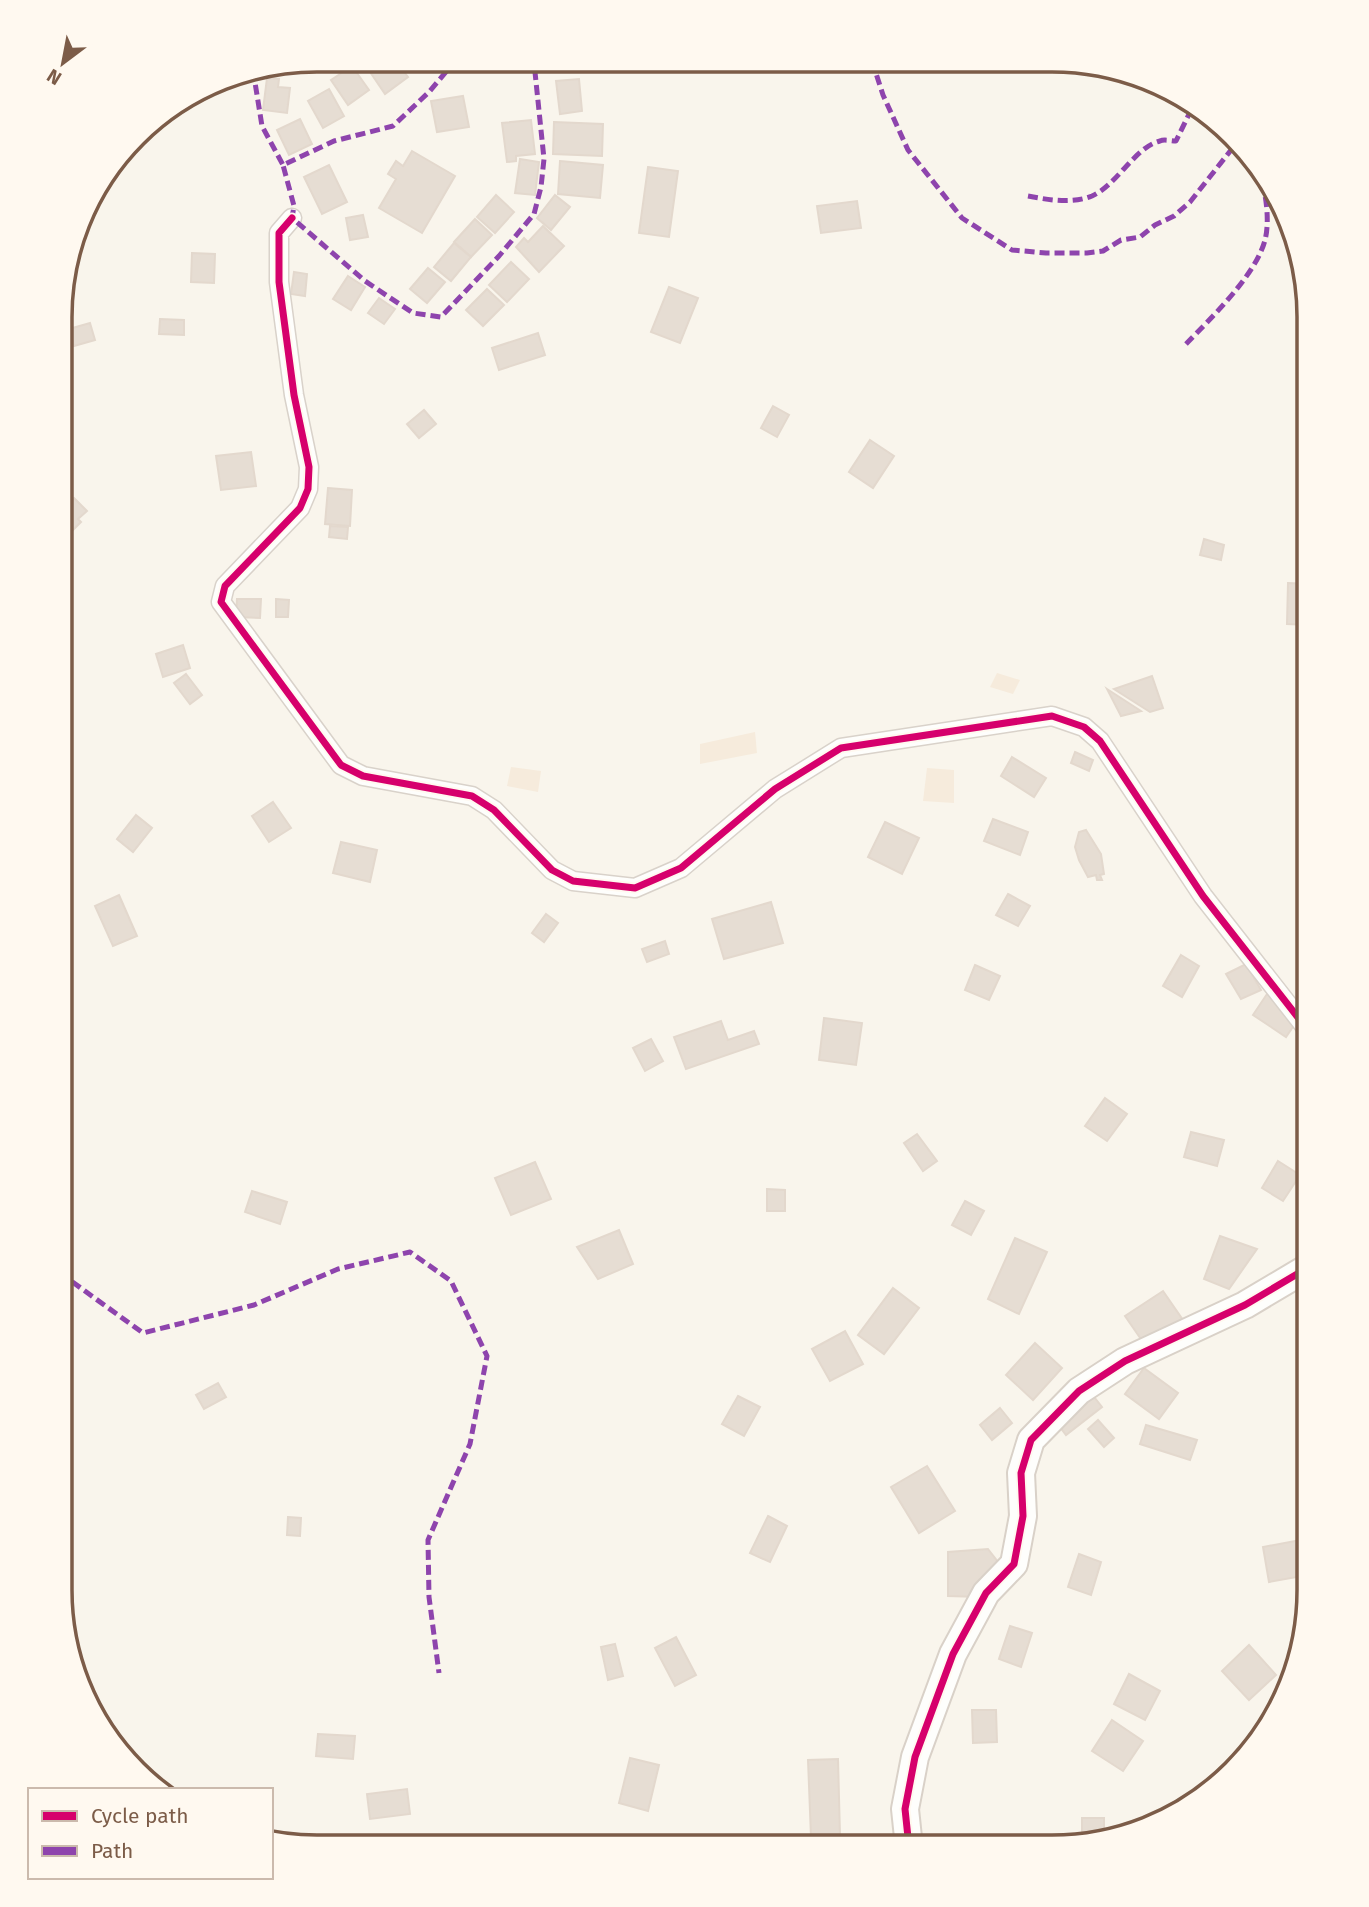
<svg xmlns="http://www.w3.org/2000/svg" width="1369" height="1907" font-family="'Fira Sans',sans-serif">
<style>
.residential{fill:#f6ebdc}
.building{fill:#e6ddd3;stroke:#e3d8cd;stroke-width:2}
.lines{fill:none;stroke-linecap:round;stroke-linejoin:round}
.street-casing{stroke:#d9d2ca;stroke-width:21}
.secondary-casing{stroke:#d9d1c8;stroke-width:30}
.street{stroke:#fefefc;stroke-width:18}
.secondary{stroke:#fefefc;stroke-width:26}
.quiet{stroke:#8e44ad;stroke-width:5;stroke-dasharray:10 5;stroke-linecap:butt}
.cycleway-casing{stroke:#fff9f0;stroke-width:11}
.cycleway{stroke:#d6006c;stroke-width:7}
.rim{fill:none;stroke:#7c5c48;stroke-width:3.5}
</style>
<rect width="100%" height="100%" fill="#f9f5ec"/>
<g class="residential">
<polygon points="997,673 1020,680 1013,694 990,687"/>
<polygon points="755,732 757,753 700,764 700,744"/>
<polygon points="511,767 541,771 538,792 507,786"/>
<polygon points="927,768 954,770 954,803 923,801"/>
</g>
<g class="building">
<polygon points="362,60 395,60 408,77 385,94"/>
<polygon points="352,66 369,90 348,105 331,80"/>
<polygon points="267,78 279,79 278,87 290,88 287,113 263,110"/>
<polygon points="579,79 582,111 560,114 556,81"/>
<polygon points="329,89 344,116 323,128 308,101"/>
<polygon points="463,96 469,127 437,132 431,101"/>
<polygon points="300,119 312,144 289,155 277,130"/>
<polygon points="531,120 535,154 516,156 516,161 507,162 502,123"/>
<polygon points="554,122 603,124 602,156 553,154"/>
<polygon points="412,151 455,176 422,233 379,208 396,179 388,174 396,161 403,166"/>
<polygon points="520,159 539,162 535,195 515,193"/>
<polygon points="560,161 603,165 600,198 558,194"/>
<polygon points="329,165 347,202 322,214 304,177"/>
<polygon points="648,167 678,171 669,237 639,233"/>
<polygon points="496,195 514,212 495,233 477,217"/>
<polygon points="555,195 570,207 551,230 537,218"/>
<polygon points="857,201 861,228 821,233 817,206"/>
<polygon points="363,215 368,237 350,240 346,218"/>
<polygon points="475,219 492,235 471,257 454,242"/>
<polygon points="543,226 564,246 539,272 516,247 524,238 528,242"/>
<polygon points="454,243 471,257 451,281 434,267"/>
<polygon points="192,253 215,254 214,283 191,282"/>
<polygon points="511,262 529,279 507,302 489,285"/>
<polygon points="428,268 445,282 427,303 410,289"/>
<polygon points="294,272 307,274 305,296 291,294"/>
<polygon points="348,276 365,287 351,310 333,299"/>
<polygon points="669,287 698,298 680,343 651,332"/>
<polygon points="487,289 504,305 483,326 466,310"/>
<polygon points="379,298 395,309 384,324 368,313"/>
<polygon points="160,319 184,320 184,335 159,334"/>
<polygon points="90,323 95,340 74,346 69,329"/>
<polygon points="538,333 545,355 499,370 492,348"/>
<polygon points="773,406 789,415 777,437 761,428"/>
<polygon points="424,410 436,424 419,438 407,424"/>
<polygon points="870,440 894,456 873,488 849,472"/>
<polygon points="251,452 256,486 221,490 216,456"/>
<polygon points="328,488 352,490 350,526 325,524"/>
<polygon points="74,498 87,511 78,519 81,522 61,542 61,506 65,506"/>
<polygon points="330,526 348,527 347,539 329,537"/>
<polygon points="1204,539 1224,545 1221,560 1200,555"/>
<polygon points="1288,583 1309,584 1309,625 1287,624"/>
<polygon points="237,599 261,599 260,618 236,617"/>
<polygon points="276,599 289,600 288,617 276,617"/>
<polygon points="183,645 190,668 163,677 156,654"/>
<polygon points="186,674 202,695 190,704 174,683"/>
<polygon points="1152,676 1163,708 1150,712 1114,689"/>
<polygon points="1107,689 1141,711 1121,716"/>
<polygon points="1075,752 1093,760 1089,771 1071,763"/>
<polygon points="1012,757 1046,778 1034,797 1001,776"/>
<polygon points="273,802 291,828 269,842 252,816"/>
<polygon points="136,815 152,828 133,852 117,839"/>
<polygon points="993,819 1028,832 1020,855 984,841"/>
<polygon points="885,822 919,838 902,874 868,857"/>
<polygon points="1086,830 1101,854 1104,874 1100,875 1102,880 1097,880 1096,875 1088,877 1079,860 1075,847 1079,832"/>
<polygon points="341,842 377,850 370,882 333,873"/>
<polygon points="1008,894 1030,906 1018,926 996,915"/>
<polygon points="119,895 137,936 113,946 95,906"/>
<polygon points="771,902 783,943 724,959 712,919"/>
<polygon points="546,914 558,923 544,942 532,933"/>
<polygon points="665,941 669,954 647,962 642,949"/>
<polygon points="1181,955 1199,966 1182,997 1163,986"/>
<polygon points="1246,964 1261,990 1241,999 1226,974"/>
<polygon points="975,965 1000,976 989,1000 965,990"/>
<polygon points="1267,994 1301,1015 1286,1037 1253,1015"/>
<polygon points="824,1018 862,1023 856,1065 819,1060"/>
<polygon points="721,1021 728,1040 754,1031 759,1044 686,1069 674,1037"/>
<polygon points="651,1039 663,1061 645,1071 633,1048"/>
<polygon points="1105,1098 1127,1114 1107,1141 1085,1126"/>
<polygon points="1191,1132 1224,1140 1217,1166 1184,1157"/>
<polygon points="917,1134 937,1161 923,1171 904,1143"/>
<polygon points="1278,1161 1300,1175 1283,1201 1262,1188"/>
<polygon points="535,1162 551,1199 511,1215 495,1178"/>
<polygon points="767,1189 785,1190 785,1211 767,1211"/>
<polygon points="252,1191 287,1202 280,1224 245,1212"/>
<polygon points="965,1201 984,1211 971,1235 952,1225"/>
<polygon points="619,1230 633,1264 598,1279 577,1247"/>
<polygon points="1220,1236 1257,1249 1229,1289 1204,1279"/>
<polygon points="1015,1238 1047,1252 1019,1314 988,1299"/>
<polygon points="893,1288 919,1308 884,1354 858,1335"/>
<polygon points="1309,1288 1309,1328 1297,1324"/>
<polygon points="1163,1291 1183,1320 1145,1345 1125,1316"/>
<polygon points="845,1331 863,1364 830,1381 812,1349"/>
<polygon points="1035,1343 1062,1368 1033,1400 1006,1375"/>
<polygon points="1144,1368 1178,1393 1159,1419 1125,1394"/>
<polygon points="218,1383 226,1397 204,1409 196,1395"/>
<polygon points="1084,1384 1102,1407 1066,1435 1048,1411"/>
<polygon points="738,1396 760,1407 744,1436 722,1424"/>
<polygon points="1000,1408 1012,1423 992,1440 980,1425"/>
<polygon points="1098,1420 1114,1438 1104,1447 1088,1429"/>
<polygon points="1146,1425 1197,1440 1190,1460 1140,1444"/>
<polygon points="927,1466 955,1511 919,1533 891,1487"/>
<polygon points="768,1516 787,1526 770,1562 750,1553"/>
<polygon points="288,1517 301,1518 300,1536 287,1535"/>
<polygon points="1301,1540 1308,1575 1269,1582 1263,1547"/>
<polygon points="988,1549 1002,1567 980,1597 948,1596 948,1552"/>
<polygon points="1079,1554 1101,1562 1091,1595 1068,1587"/>
<polygon points="1010,1626 1032,1633 1021,1667 999,1659"/>
<polygon points="676,1637 696,1675 675,1686 655,1648"/>
<polygon points="615,1644 623,1676 608,1680 601,1647"/>
<polygon points="1249,1645 1276,1675 1249,1700 1222,1671"/>
<polygon points="1129,1674 1160,1691 1145,1720 1114,1704"/>
<polygon points="972,1710 996,1710 997,1742 973,1743"/>
<polygon points="1112,1720 1143,1741 1123,1771 1092,1751"/>
<polygon points="318,1734 355,1736 353,1759 316,1756"/>
<polygon points="630,1758 659,1765 648,1811 619,1803"/>
<polygon points="838,1759 840,1836 811,1837 808,1760"/>
<polygon points="407,1789 410,1814 370,1819 367,1794"/>
<polygon points="1082,1818 1104,1818 1104,1836 1082,1841"/>
<polygon points="843,1841 844,1847 818,1847 818,1843"/>
</g>
<g class="lines">
<g class="street-casing">
<polyline id="street" points="292,218 279,233 279,282 294,395 309,467 308,489 300,508 225,586 221,602 341,765 363,776 472,796 494,810 552,870 573,881 635,888 681,868 775,789 841,748 1052,716 1084,727 1100,741 1203,896 1307,1029 1309,1036"/>
</g>
<g class="secondary-casing">
<polyline id="secondary" points="909,1847 905,1809 915,1757 953,1654 986,1593 1014,1564 1023,1516 1021,1473 1031,1440 1079,1391 1125,1361 1245,1305 1309,1267"/>
</g>
<use href="#street" class="street"/>
<use href="#secondary" class="secondary"/>
<g class="quiet">
<polyline points="456,60 429,92 393,126 334,141 283,165 294,206 292,218 365,281 413,313 441,317 499,256 534,214 541,187 544,159 535,72 524,60"/>
<polyline points="872,61 883,95 908,150 962,218 1012,250 1046,253 1087,253 1103,251 1121,240 1140,237 1155,225 1174,216 1190,202 1235,145"/>
<polyline points="253,70 262,126 283,165"/>
<path d="M1028 196C1049 200 1072 204 1092 196 1117 185 1135 147 1160 141 1164 139 1171 141 1176 141L1193 106"/>
<path d="M1186 344C1211 318 1256 275 1265 240 1270 221 1266 193 1260 175"/>
<polyline points="60,1273 143,1333 254,1305 338,1269 410,1252 451,1281 487,1356 470,1444 428,1540 429,1597 439,1673"/>
</g>
<g class="cycleway-casing">
<g id="cycleway">
<polyline points="292,218 279,233 279,282 294,395 309,467 308,489 300,508 225,586 221,602 341,765 363,776 472,796 494,810 552,870 573,881 635,888 681,868 775,789 841,748 1052,716 1084,727 1100,741 1203,896 1307,1029 1309,1036"/>
<polyline points="909,1847 905,1809 915,1757 953,1654 986,1593 1014,1564 1023,1516 1021,1473 1031,1440 1079,1391 1125,1361 1245,1305 1309,1267"/>
</g>
</g>
<use href="#cycleway" class="cycleway"/>
</g>
<path d="M0 0H1369V1907H0ZM317 72H1052A245 245 0 0 1 1297 317V1590A245 245 0 0 1 1052 1835H317A245 245 0 0 1 72 1590V317A245 245 0 0 1 317 72Z" fill="#fff9f0" fill-rule="evenodd"/>
<path class="rim" d="M317 72H1052A245 245 0 0 1 1297 317V1590A245 245 0 0 1 1052 1835H317A245 245 0 0 1 72 1590V317A245 245 0 0 1 317 72Z"/>
<rect x="28" y="1788" width="245" height="91" fill="#fff9f0" stroke="#cbbaad" stroke-width="2"/>
<rect x="42" y="1811" width="35" height="10" fill="#d6006c" stroke="#cbbaad" stroke-width="2"/>
<text x="91" y="1823" font-size="21" fill="#7c5c48">Cycle path</text>
<rect x="42" y="1846" width="35" height="10" fill="#8e44ad" stroke="#cbbaad" stroke-width="2"/>
<text x="91" y="1858" font-size="21" fill="#7c5c48">Path</text>
<g transform="translate(63 63) rotate(212)" stroke="#fff9f0" stroke-width="5" paint-order="stroke">
<path d="M0-5L12 26L0 18L-12 26Z" fill="#7c5c48"/>
<text y="-10" font-size="19" font-weight="bold" text-anchor="middle" fill="#7c5c48">N</text>
</g>
</svg>
